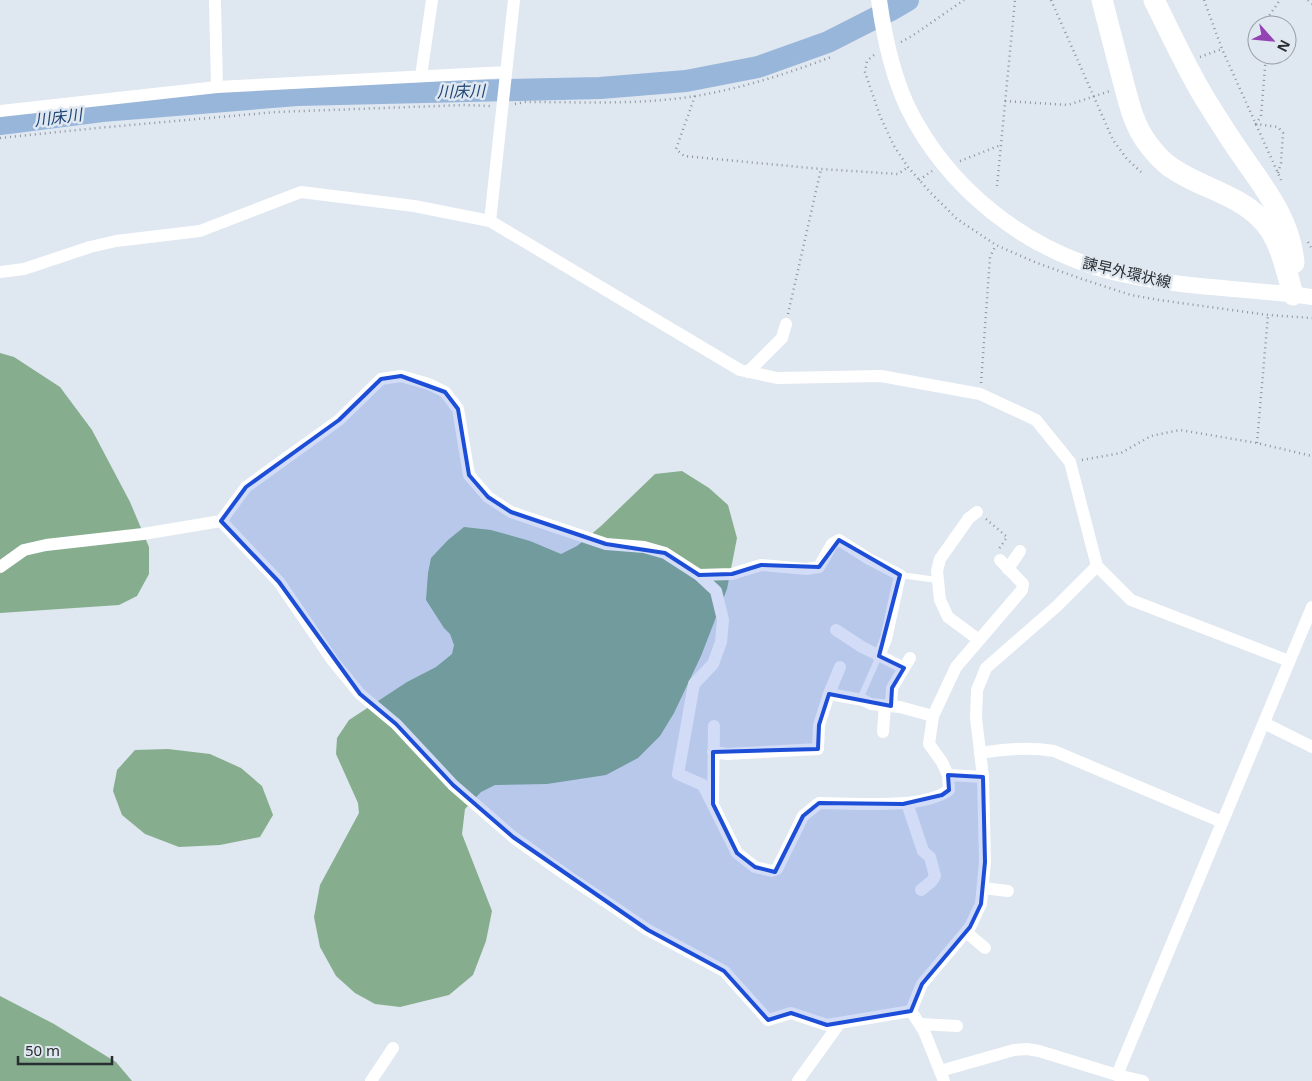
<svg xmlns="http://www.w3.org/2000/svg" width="1312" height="1081" font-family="'Noto Sans','Noto Sans JP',sans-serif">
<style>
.forest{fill:#86ae8e}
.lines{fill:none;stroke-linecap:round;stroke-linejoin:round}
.river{stroke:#98b5da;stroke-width:22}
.path{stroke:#8f959b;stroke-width:2.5;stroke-dasharray:1 4;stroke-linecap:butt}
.service{stroke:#fff;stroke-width:6}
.minor{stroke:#fff;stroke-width:12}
.secondary{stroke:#fff;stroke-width:16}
.motorway{stroke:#fff;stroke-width:21}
.marked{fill:#1d4ed8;fill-opacity:0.2;stroke:#1d4ed8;stroke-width:4;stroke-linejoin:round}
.labels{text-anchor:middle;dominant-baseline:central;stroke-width:5;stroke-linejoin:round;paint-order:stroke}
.street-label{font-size:15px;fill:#2a2d30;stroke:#dfe7f0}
.water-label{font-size:16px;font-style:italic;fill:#1c4373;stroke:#dfe7f0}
</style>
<rect width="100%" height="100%" fill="#dfe7f0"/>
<g class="forest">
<polygon points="0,353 14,357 60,387 92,430 130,502 149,547 149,574 137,596 119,605 0,613"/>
<polygon points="682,471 709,488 728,505 737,538 727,589 701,656 674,713 660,736 638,758 606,775 547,784 495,785 481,792 465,809 462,834 492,911 486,941 473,975 449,995 400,1007 375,1004 355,993 336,976 320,947 314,917 320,885 359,813 358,803 336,754 337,738 349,720 407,682 436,667 452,654 454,645 450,634 444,628 426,600 428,573 431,558 448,540 464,527 491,530 530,541 561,554 577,546 601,526 655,474"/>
<polygon points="168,749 210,754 241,768 262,786 273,815 260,837 220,845 179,847 145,834 122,815 113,791 117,770 135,750"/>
<polygon points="0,996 54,1024 116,1062 132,1081 0,1081"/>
</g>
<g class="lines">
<polyline class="river" points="0,124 102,111 297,95 600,88 686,81 758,67 828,42 891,10 908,0"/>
<g class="path">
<polyline points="1051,0 1113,140 1127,159 1141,172"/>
<polyline points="1204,0 1222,49 1282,182"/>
<polyline points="1308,0 1312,4"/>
<polyline points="1268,25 1269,16 1280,0"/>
<polyline points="901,42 912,36 964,0"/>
<polyline points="874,55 867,61 865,72 880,116 894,146 908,167 929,191 957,219 996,245 1037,263 1082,279 1131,295 1159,300 1268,315 1312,318"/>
<polyline points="1266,55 1261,116 1256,124 1278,127 1283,133 1281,163 1278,173"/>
<polyline points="1200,57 1222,49"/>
<polyline points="695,96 676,149 684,156 821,169 898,174 908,167"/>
<polyline points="1005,101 1068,105 1110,91"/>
<path d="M515 104 525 102C581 102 640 105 696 96 742 88 787 74 831 57"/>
<polyline points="0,138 97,128 276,112 464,105 492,106"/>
<polyline points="960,161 1001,145"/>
<polyline points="919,180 932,171"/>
<polyline points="997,186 1015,0"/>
<polyline points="1308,242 1312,249"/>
<polyline points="788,314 821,169"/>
<polyline points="981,383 990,257 996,245"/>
<polyline points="1257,443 1268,315"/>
<polyline points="1082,460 1121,453 1151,436 1180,430 1257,443 1312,456"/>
<polyline points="986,519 1007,537 999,549"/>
</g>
<g class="service">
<polyline points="900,575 937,580"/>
<polyline points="860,699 879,656"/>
</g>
<g class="minor">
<polyline points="215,0 217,87"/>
<polyline points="421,76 432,0"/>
<polyline points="0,111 217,87 506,72"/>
<polyline points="490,221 514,0"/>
<polyline points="0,272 24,269 90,247 116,241 200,231 301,192 414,206 490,221 740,370 777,378 881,376 980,394 1036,420 1070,462 1097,566 1131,600 1289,661"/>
<polyline points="748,372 782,338 786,324"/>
<polyline points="977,512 969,518 940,559 937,571 940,600 948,617 979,640"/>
<polyline points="221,521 279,582 333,661 360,694 396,724 453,785 513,837 566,875 648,930 724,971 768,1020 791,1013 827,1025 911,1011"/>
<path d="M0 567 24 550 46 545 143 534 221 521 246 487 339 420 381 379 401 376 429 384 445 392 458 409 469 475 488 497 511 512 606 544 644 547 665 553 699 575 716 591 723 620 721 642 713 664 694 684 678 774 703 785 737 853 755 867 772 871 777 869 803 816 819 803C853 803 922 810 949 790L948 775 983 777"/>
<polyline points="1008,569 1020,551"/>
<polyline points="699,575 732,574 761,565 806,569 819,567 832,544 839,540 869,559 900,575 886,639 879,656"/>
<polyline points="836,630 862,647 904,668"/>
<polyline points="840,667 829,694 863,700 871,704 900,707 933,716"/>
<polyline points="891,706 892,688 910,658"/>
<polyline points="1264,723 1312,747"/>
<polyline points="883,732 885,706"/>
<polyline points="713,752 727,754 818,749 819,725 829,694"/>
<path d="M980 753C1006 749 1028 747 1054 751L1222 822"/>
<polyline points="948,775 942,762 929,744 933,716 956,667 1022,590 1023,584 1000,560"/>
<polyline points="713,801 714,726"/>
<polyline points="907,803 923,851 930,857 935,876 932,881 921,890"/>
<polyline points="983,888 1008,891"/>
<polyline points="966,932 985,948"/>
<polyline points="911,1011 922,984 970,927 981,904 985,862 983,777 976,718 977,690 986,668 1057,606 1097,566"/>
<polyline points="911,1011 924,1031 944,1081"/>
<polyline points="920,1024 957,1026"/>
<polyline points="940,1071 1014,1050 1027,1049 1039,1051 1117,1075 1143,1081"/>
<polyline points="1117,1075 1312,607"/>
<polyline points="371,1081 393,1048"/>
<polyline points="798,1081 839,1024"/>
</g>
<path class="secondary" d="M879 0C884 36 892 73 907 106 947 188 1025 250 1113 272 1178 288 1246 288 1312 297"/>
<g class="motorway">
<path d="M1102 0C1109 26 1115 51 1122 77 1128 99 1133 125 1148 144 1154 152 1161 160 1169 166 1201 190 1246 194 1270 230 1282 249 1287 273 1293 295"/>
<path d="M1154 0C1171 34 1187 70 1207 102 1220 123 1233 143 1247 163 1269 194 1291 224 1294 263"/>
</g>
</g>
<path class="marked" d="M401 376 445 392 458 409 469 475 488 497 511 512 606 544 665 553 699 575 732 574 761 565 819 567 839 540 900 575 879 656 904 668 892 688 891 706 829 694 819 725 818 749 713 752V804L737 853 755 867 775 872 803 816 819 803 903 804 942 795 949 790 948 775 983 777 985 862 981 904 970 927 922 984 911 1011 827 1025 791 1013 768 1020 724 971 648 930 513 837 453 785 396 724 360 694 279 582 221 521 246 487 339 420 381 379Z"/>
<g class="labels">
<g class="street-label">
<text transform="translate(1127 272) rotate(13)">諫早外環状線</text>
</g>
<g class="water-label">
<text transform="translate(461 91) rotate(-1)">川床川</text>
<text transform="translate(58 117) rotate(-7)">川床川</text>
</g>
</g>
<g transform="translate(1272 40) rotate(117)"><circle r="24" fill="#dfe7f0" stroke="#979da3"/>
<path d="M0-4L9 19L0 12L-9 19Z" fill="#9343b3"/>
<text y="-8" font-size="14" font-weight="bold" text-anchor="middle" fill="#2a2d30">N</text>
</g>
<path d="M18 1056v8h94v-8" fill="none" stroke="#2a2d30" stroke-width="2.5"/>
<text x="25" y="1056" font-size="15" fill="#2a2d30" stroke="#dfe7f0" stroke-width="4" paint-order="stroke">50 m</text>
</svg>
